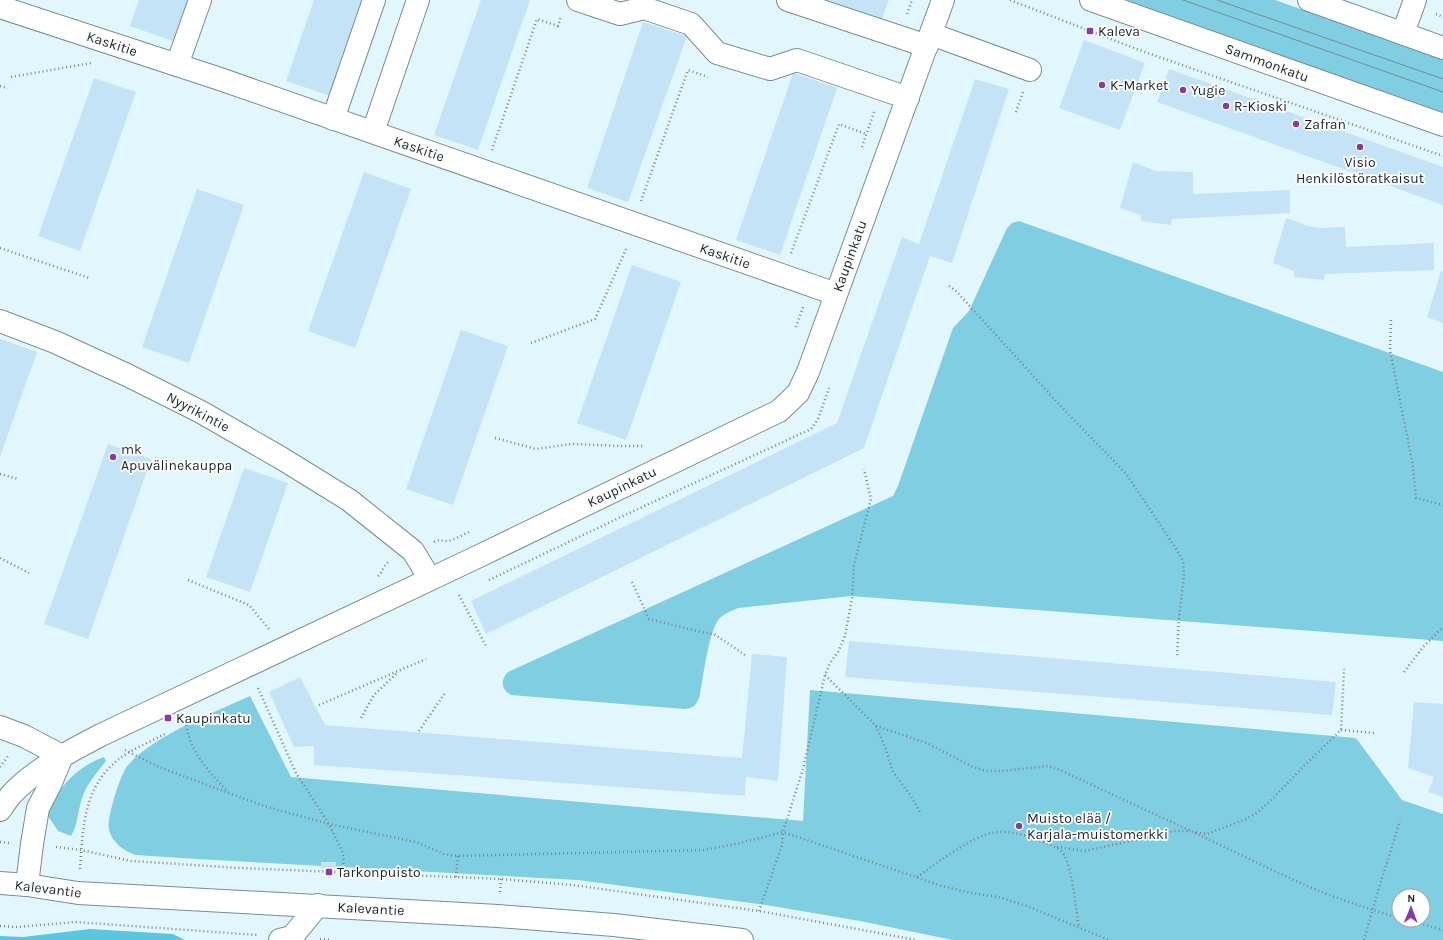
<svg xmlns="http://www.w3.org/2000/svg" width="1443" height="940" font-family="Karla,sans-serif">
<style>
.green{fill:#7fcee2;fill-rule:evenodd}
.forest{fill:#5dc6df}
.building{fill:#c5e3f6}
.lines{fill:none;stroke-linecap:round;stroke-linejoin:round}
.minor-casing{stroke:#758f96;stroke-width:24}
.major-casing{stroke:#758f96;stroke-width:24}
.path{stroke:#76868a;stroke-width:2.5;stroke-dasharray:1 3;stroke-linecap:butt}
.minor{stroke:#fff;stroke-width:22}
.major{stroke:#fff;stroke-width:22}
.tram{stroke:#7a8a8f;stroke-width:1}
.poi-dot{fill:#883aab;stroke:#fff;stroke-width:1.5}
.labels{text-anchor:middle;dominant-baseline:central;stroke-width:3.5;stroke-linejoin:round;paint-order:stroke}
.poi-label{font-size:14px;fill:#1a2427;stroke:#fff;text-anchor:start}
.street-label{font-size:14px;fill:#1a2427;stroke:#fff}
</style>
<rect width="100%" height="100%" fill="#e1f7fd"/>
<g class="green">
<polygon points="1117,0 1275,0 1443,60 1443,115"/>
<path d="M1019 221 1443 372V641L851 596 738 608C732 611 724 613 719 619 709 631 703 677 700 695 696 705 695 708 684 709L511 695C501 689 500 680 508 672L893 496 898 486 953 328 969 311 1007 228 1012 223Z"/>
<path d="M810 690 1356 738 1402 800 1443 814V940H953L860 921 766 905 578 880 197 859 136 855C120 850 106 837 109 820 111 807 120 775 128 765 155 735 213 713 250 696L291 777 803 821ZM1399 896H1423V920H1399Z"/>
<path d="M104 757 106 761C93 778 85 785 80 806 77 817 77 826 71 836L58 831 48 816C54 790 78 766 104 757Z"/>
</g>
<polygon class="forest" points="90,929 173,934 185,940 0,940 0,936 23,937"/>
<g class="building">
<polygon points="139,0 189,0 175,42 130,26"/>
<polygon points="314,0 363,0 330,96 286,81"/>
<polygon points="481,0 530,0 478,150 434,135"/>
<polygon points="814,0 889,0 880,23"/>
<polygon points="643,22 687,36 628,202 587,188"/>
<polygon points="1084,40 1145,63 1120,130 1059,108"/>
<polygon points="1169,69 1443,167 1443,205 1157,102"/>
<polygon points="793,73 837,88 780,255 736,240"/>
<polygon points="94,78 136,92 80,251 38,236"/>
<polygon points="975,79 1009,89 952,263 930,256 864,448 486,634 471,601 837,423 902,237 919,244"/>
<polygon points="1133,162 1155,171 1193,172 1193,194 1290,190 1290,213 1172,219 1171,225 1141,221 1141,215 1120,208"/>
<polygon points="364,172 411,189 355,348 308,331"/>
<polygon points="197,189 244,205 189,363 142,347"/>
<polygon points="1286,218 1308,226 1321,228 1345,227 1346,247 1434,243 1434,270 1325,274 1324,280 1294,277 1294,271 1273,263"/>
<polygon points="632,265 681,282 626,440 577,423"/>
<polygon points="1441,271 1443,272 1443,323 1427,317"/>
<polygon points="461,330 508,346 453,505 406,489"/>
<polygon points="0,339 37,352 0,457"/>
<polygon points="108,444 151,459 88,639 44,624"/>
<polygon points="244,468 288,483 250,592 206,577"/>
<polygon points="849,641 1336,682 1332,715 845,677"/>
<polygon points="752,654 787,657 778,781 746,777 745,796 314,765 314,746 294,747 269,692 300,677 325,725 742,758"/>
<polygon points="1414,702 1443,704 1443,797 1428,792 1434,777 1408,768"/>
<rect x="321" y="862" width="15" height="6"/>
</g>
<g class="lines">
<g class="minor-casing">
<g id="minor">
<polyline points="578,0 620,14 644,8 691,24 717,53 770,69 797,60 908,98"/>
<polyline points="788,0 927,46"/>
<polyline points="0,7 220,79 836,294"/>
<polyline points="1403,33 1415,0"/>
<polyline points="931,34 1030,70"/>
<polyline points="177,65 200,0"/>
<polyline points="333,119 374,0"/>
<polyline points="373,132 418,0"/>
<polyline points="0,321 55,342 127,375 201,412 281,458 349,500 413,551 430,579"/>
<polyline points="0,727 24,736 62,756"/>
<path d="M0 810C4 805 7 799 11 795 32 771 72 750 101 735L473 559 779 411 798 393 808 372 943 0"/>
<polyline points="27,885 32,844 38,808 50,785 62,756"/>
<polyline points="280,940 292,937 318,905"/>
</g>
</g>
<g class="major-casing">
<g id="major">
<polyline points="1091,0 1443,125"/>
<polyline points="1309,0 1443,48"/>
<polyline points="0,883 27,885 78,893 498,916 614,925 742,940"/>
</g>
</g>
<g class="path">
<polyline points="1010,0 1139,50 1443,156"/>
<polyline points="907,14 912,0"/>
<polyline points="1436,14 1443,17"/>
<polyline points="11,77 91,63"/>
<polyline points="0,86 8,88"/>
<polyline points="1016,112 1023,92"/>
<polyline points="862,147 874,112"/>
<polyline points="492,150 537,19 558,26 561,16"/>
<polyline points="641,201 688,70 708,77"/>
<polyline points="0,248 89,278"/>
<polyline points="791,253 839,124 866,134"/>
<polyline points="949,286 956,291 1067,413 1111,458 1127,475 1175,547 1183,561 1184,575 1179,619 1177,657"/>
<polyline points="1391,320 1390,350 1412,461 1416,498 1443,505"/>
<polyline points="796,327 803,307"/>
<polyline points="531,343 595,319 627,247"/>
<polyline points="495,438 536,449 572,444 622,446 644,446"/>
<polyline points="0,474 18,479"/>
<path d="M434 542C439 539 442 541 447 541 454 540 462 535 469 532"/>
<polyline points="0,558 29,573"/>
<path d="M378 576C383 572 383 565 389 562"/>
<polyline points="188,580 249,605 269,629"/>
<polyline points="489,580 625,515 811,429 818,419 829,388"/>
<polyline points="632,582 649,619 701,632 714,634 745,655"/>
<polyline points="459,595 487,648"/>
<polyline points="1404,672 1423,647 1443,627"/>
<polyline points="825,675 876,726 927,743 971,766 986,771 1002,771 1048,766 1060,770 1193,832 1207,834 1246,819 1258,812 1274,797 1304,766 1341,730 1344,669"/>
<polyline points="258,688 296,773 329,824 343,853 344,873"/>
<polyline points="319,705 426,659"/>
<polyline points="361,718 374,695 397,673"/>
<path d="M186 721C187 749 210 773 228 792"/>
<polyline points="876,726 886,750 893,772 911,796 920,812"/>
<polyline points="1341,730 1374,733"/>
<polyline points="419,731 445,693"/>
<polyline points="125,750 159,767 261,805 329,824 416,842 444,854 458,856 703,850 736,844 783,832 942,886 971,893 998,897 1027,906 1109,940"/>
<polyline points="0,767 8,756"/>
<path d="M1195 833C1240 854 1285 878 1332 896 1354 904 1376 911 1399 918"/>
<polyline points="0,842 9,843"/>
<polyline points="56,847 81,850 131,861 240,868 501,879 573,885 759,911 917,940"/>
<polyline points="1057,847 1085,851 1175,831 1191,831"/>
<path d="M80 869C83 828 83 787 119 759 132 749 150 742 165 734"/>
<polyline points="456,877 458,856"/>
<path d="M917 877C938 863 972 835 997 832 1010 831 1026 835 1038 840 1048 844 1058 846 1064 855 1072 867 1076 911 1079 927"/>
<polyline points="500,892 501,879"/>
<polyline points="759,911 782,845 783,832 803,769 825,675 830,663 838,652 845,636 852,598 854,565 871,499 864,469"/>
<polyline points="1408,920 1443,930"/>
<polyline points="0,926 18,927 75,922 258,935"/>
<polyline points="320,939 332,940"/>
<polyline points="1364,940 1378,891 1400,821"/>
</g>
<use href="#minor" class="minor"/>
<use href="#major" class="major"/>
<g class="tram">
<polyline points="1183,0 1443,92"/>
<polyline points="1217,0 1443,79"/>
</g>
</g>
<g class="poi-dot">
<rect x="1086" y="27" width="8" height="8" rx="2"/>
<circle cx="1102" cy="85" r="4"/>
<circle cx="1183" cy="90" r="4"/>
<circle cx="1226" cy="106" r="4"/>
<circle cx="1296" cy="124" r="4"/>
<circle cx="1360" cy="147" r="4"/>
<circle cx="113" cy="457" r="4"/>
<rect x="164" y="714" width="8" height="8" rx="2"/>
<circle cx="1019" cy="826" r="4"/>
<rect x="325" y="868" width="8" height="8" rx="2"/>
</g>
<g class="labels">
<g class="poi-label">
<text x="1098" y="31">Kaleva</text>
<text x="1110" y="85">K-Market</text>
<text x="1191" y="90">Yugie</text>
<text x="1234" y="106">R-Kioski</text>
<text x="1304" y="124">Zafran</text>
<text x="1360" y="162" text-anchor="middle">Visio<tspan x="1360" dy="16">Henkilöstöratkaisut</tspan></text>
<text x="121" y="449">mk<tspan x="121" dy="16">Apuvälinekauppa</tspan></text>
<text x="176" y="718">Kaupinkatu</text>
<text x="1027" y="818">Muisto elää /<tspan x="1027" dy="16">Karjala-muistomerkki</tspan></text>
<text x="337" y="872">Tarkonpuisto</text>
</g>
<g class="street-label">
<text transform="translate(112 44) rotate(18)">Kaskitie</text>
<text transform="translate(1267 63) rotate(20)">Sammonkatu</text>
<text transform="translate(419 149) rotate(19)">Kaskitie</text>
<text transform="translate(725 256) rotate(19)">Kaskitie</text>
<text transform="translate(850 256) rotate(-70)">Kaupinkatu</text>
<text transform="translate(198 412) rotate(28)">Nyyrikintie</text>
<text transform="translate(622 487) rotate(-26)">Kaupinkatu</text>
<text transform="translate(48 889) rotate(7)">Kalevantie</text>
<text transform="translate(371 909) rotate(3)">Kalevantie</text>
</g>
</g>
<g transform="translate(1411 908) rotate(1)"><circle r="19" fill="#ffffff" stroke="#a3a7a9"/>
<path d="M0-3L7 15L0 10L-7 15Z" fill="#883aab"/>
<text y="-6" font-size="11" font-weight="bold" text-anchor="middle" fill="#1a2427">N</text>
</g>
</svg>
